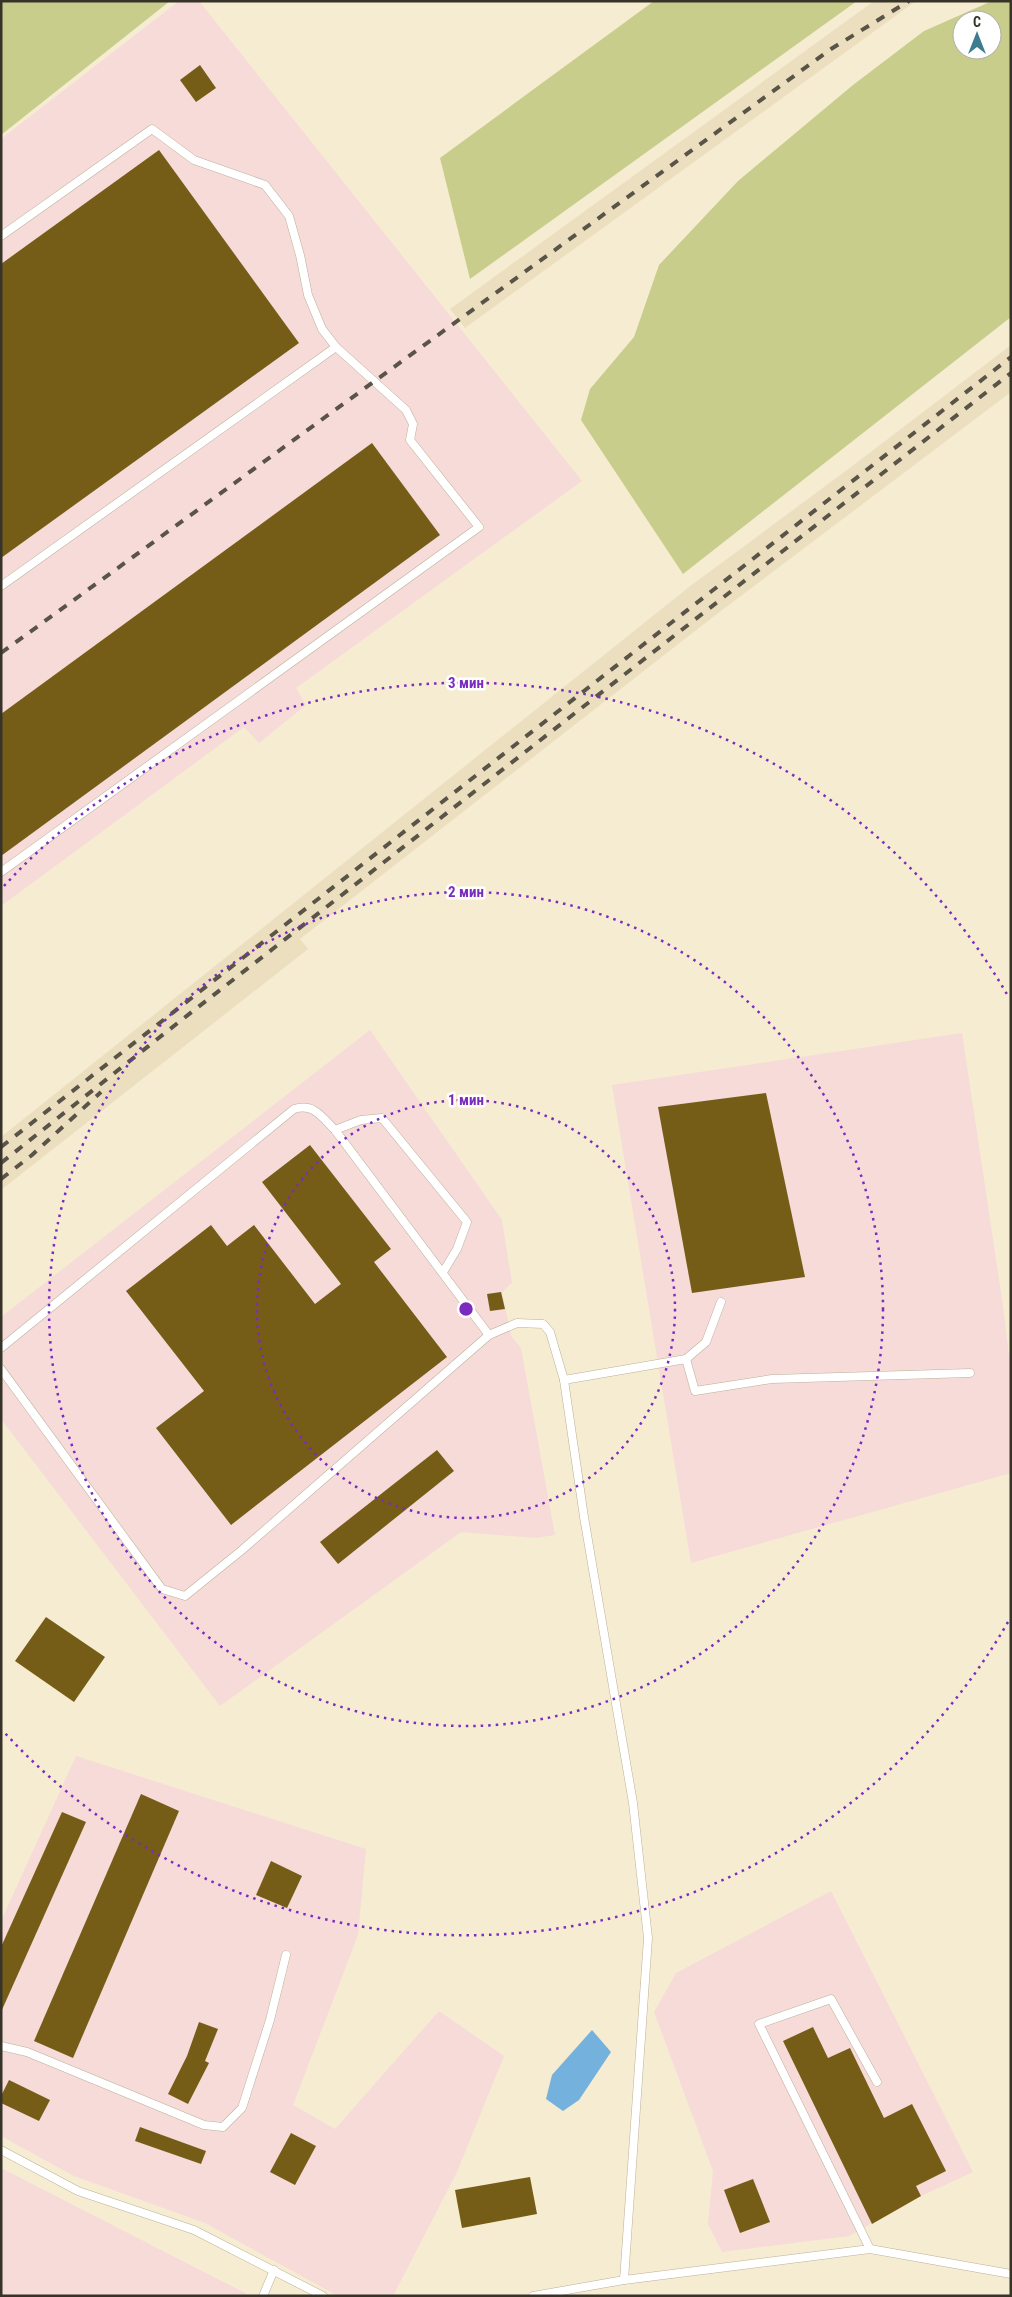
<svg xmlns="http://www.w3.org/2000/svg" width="1012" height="2297" font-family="'Roboto Condensed',sans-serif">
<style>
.built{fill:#ecdfbf}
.industrial{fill:#f6dbd8}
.green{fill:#c8cd8c;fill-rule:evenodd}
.water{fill:#74b1dd}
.building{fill:#755d17}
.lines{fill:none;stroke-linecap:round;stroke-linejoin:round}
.service-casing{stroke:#bab199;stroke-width:9}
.service{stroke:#fff;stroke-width:8}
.rail{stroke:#595447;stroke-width:4;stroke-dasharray:9 9;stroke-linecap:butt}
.ring{fill:none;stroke:#7b2cbf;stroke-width:2.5;stroke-dasharray:2.5 5}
.centre{fill:#7b2cbf;stroke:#fff;stroke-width:2.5}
.ring-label{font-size:15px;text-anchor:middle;font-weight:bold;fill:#7b2cbf;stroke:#fff;stroke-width:5;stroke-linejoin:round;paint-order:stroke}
</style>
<rect width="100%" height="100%" fill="#f6ecd2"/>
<g class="built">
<polygon points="874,1 916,1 465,328 450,309"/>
<polygon points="1011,345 1011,392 713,617 300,939 308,949 1,1190 1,1137 689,587 851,467"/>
</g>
<g class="industrial">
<polygon points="179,1 199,1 582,481 296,688 306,705 259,743 244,727 1,906 1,139"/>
<polygon points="370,1030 502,1220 512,1283 502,1292 511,1336 521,1348 555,1535 535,1538 461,1532 220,1706 1,1419 1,1317"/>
<polygon points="962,1033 1003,1306 1011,1373 1011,1473 691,1563 612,1085"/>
<polygon points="76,1756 366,1849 358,1935 293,2105 335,2129 439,2011 504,2056 457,2172 393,2296 338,2296 205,2223 74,2176 1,2136 1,1921"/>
<polygon points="831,1891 973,2172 921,2196 849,2236 722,2252 708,2224 713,2171 654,2012 676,1973"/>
<polygon points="1,2168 243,2292 250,2296 1,2296"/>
</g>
<g class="green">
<polygon points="1,1 170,1 1,135"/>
<polygon points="654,1 857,1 470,279 440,158"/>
<path d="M992 1H1011V317L683 574 581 420 590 389 634 337 659 265 738 181 853 85 924 31ZM962 20H992V50H962Z"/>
</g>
<polygon class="water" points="592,2030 611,2052 579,2100 563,2111 546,2099 552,2075"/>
<g class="building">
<polygon points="200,65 216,88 196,102 180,80"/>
<polygon points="159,150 299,343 1,558 1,264"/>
<polygon points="372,443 440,535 1,856 1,714"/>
<polygon points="766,1093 805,1277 692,1293 658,1107"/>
<polygon points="310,1145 391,1249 374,1262 447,1357 231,1525 156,1428 204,1391 126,1291 211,1225 227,1246 254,1225 315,1304 341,1284 262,1182"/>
<polygon points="501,1292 505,1309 490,1311 487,1294"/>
<polygon points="437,1450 454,1471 338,1564 320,1542"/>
<polygon points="46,1617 105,1657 74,1702 15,1661"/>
<polygon points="141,1794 179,1811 73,2058 34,2041"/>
<polygon points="62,1812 86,1822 1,2012 1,1947"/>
<polygon points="271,1861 302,1876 287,1908 256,1895"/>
<polygon points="199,2022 218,2029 205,2061 209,2063 188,2104 168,2094 187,2056"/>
<polygon points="813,2027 828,2058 850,2048 884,2118 912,2104 946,2171 916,2186 921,2196 872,2224 783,2041"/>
<polygon points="9,2080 50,2100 39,2121 1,2103 1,2096"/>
<polygon points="140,2127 206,2151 201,2164 135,2141"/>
<polygon points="291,2133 316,2146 295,2185 270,2172"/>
<polygon points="530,2177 537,2214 462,2228 455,2190"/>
<polygon points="753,2179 770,2222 740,2233 724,2190"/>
</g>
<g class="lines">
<g class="service-casing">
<g id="service">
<polyline points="1,236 152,129 194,160 265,185 289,216 300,255 308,295 322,329 336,347"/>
<polyline points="1,586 336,347 406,410 413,424 410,440 479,527 1,872"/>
<polyline points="335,1130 361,1120 382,1118 467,1222 457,1249 443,1272"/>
<path d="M1 1348 294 1109C314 1103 322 1117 335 1130L489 1335"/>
<polyline points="686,1359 706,1342 721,1302"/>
<polyline points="1,1369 162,1589 185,1596 242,1550 489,1335 517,1323 543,1324 550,1332 564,1380 584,1517 633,1803 648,1938 624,2280"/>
<polyline points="564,1380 686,1359 695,1391 772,1379 970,1373"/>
<polyline points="1,2046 27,2052 204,2125 223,2127 242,2108 270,2020 286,1955"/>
<polyline points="1,2150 78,2191 194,2230 323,2296"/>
<polyline points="870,2249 759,2024 831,1999 877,2082"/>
<polyline points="263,2296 274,2270"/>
<polyline points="533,2296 624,2280 870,2249 1011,2274"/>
</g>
</g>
<use href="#service" class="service"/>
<g class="rail">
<polyline points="1,653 831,49 909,1"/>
<polyline points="1,1147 1011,357"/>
<polyline points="1,1163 170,1029 1011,373"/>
<polyline points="1,1179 32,1155 101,1092"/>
</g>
</g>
<g class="ring">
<circle cx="466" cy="1309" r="209"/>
<circle cx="466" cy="1309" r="417"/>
<path d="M1008 1622A626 626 0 0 1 4 1732M4 886A626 626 0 0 1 1008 996"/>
</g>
<circle cx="466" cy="1309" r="8" class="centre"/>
<g class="ring-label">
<text x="466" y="688">3 мин</text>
<text x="466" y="897">2 мин</text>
<text x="466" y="1105">1 мин</text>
</g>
<rect width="1012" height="2297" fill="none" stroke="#373329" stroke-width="5"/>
<g transform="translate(977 35)"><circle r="24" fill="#ffffff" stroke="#afada9"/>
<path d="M0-4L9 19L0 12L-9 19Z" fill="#3d7c91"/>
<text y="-8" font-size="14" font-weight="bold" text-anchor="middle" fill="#373329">С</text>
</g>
</svg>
